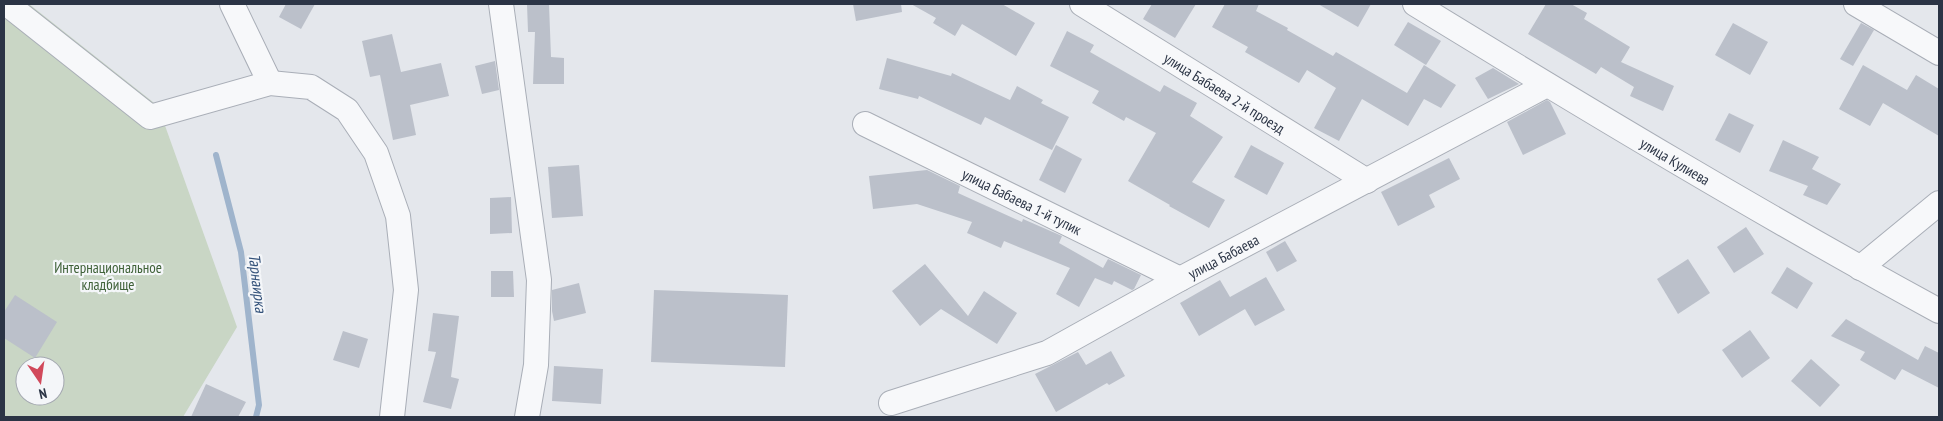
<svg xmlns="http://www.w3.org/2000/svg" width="1943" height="421" font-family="'PT Sans Narrow',sans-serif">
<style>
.green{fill:#c9d6c5;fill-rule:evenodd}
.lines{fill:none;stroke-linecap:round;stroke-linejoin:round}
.stream{stroke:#9fb4cc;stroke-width:6}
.building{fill:#bbc0ca}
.minor-casing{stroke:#a9aeb7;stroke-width:26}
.minor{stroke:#f7f8fa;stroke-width:24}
.labels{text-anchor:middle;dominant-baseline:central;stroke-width:4.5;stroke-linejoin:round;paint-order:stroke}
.street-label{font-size:15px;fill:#2b3445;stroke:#f4f6f9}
.park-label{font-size:15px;fill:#3f6138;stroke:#f4f6f9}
.water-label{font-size:16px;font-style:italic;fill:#34527a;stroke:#f4f6f9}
</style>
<rect width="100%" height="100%" fill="#e4e7ec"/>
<path class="green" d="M4 4H29L158 106 237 327 183 417H4ZM25 366H55V396H25Z"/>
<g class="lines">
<polyline class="stream" points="216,155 241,252 259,405 256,417"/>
</g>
<g class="building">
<polygon points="286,4 315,4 301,29 279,17"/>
<polygon points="527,4 549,4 551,57 564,58 564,84 533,84 535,32 528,32"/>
<polygon points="853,4 901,4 902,12 856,21"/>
<polygon points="911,4 1002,4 1035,23 1016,56 962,24 955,36 933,23 936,18"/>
<polygon points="1152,4 1196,4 1175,38 1143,19"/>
<polygon points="1225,4 1259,4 1256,11 1288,28 1287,30 1333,56 1336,52 1407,93 1424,65 1456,85 1441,108 1424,99 1408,126 1362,99 1339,141 1314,128 1336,88 1307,70 1299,83 1245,52 1248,47 1212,27"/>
<polygon points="1318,4 1371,4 1358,27"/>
<polygon points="1546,4 1571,4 1587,13 1584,19 1630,47 1621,62 1674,86 1663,111 1630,96 1634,87 1601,67 1596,74 1528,34"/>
<polygon points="1408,22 1441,41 1426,65 1394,45"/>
<polygon points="1733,23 1768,42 1750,75 1715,55"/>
<polygon points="1861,23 1874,30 1853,66 1840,59"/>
<polygon points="1067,31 1094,45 1090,52 1160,92 1164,85 1197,103 1190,116 1223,137 1192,182 1225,200 1209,228 1169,206 1170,205 1128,181 1156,133 1126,117 1124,121 1092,103 1099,91 1050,66"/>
<polygon points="392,34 401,72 441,63 449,96 410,105 416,135 393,140 380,75 370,77 362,41"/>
<polygon points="887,58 951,76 952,73 1010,100 1017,86 1043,100 1041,103 1069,117 1052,150 985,117 981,125 919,96 918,99 879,89"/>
<polygon points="495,61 499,90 482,94 475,66"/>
<polygon points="1863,65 1907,90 1916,75 1939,89 1939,136 1883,103 1870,126 1839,109"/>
<polygon points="1493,68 1519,84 1488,99 1475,78"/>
<polygon points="1547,100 1550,102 1566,134 1523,155 1507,122"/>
<polygon points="1729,113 1754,125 1740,153 1715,140"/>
<polygon points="1783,140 1819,157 1812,169 1841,184 1827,205 1803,195 1808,186 1769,171"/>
<polygon points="1056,145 1082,159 1065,193 1039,180"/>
<polygon points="1251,145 1284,163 1267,195 1234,177"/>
<polygon points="1449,158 1460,179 1429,195 1435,207 1398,226 1381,192"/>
<polygon points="579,165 583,216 552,218 548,167"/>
<polygon points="927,170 960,186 958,193 1022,222 1023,219 1062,236 1059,243 1103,268 1108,259 1141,275 1134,289 1132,290 1114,281 1112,285 1095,278 1079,307 1056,294 1070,268 1004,241 1001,248 967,233 972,222 917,204 873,209 869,176"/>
<polygon points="511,197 512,233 490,234 490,198"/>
<polygon points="1746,227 1764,254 1734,273 1717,247"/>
<polygon points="1285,241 1297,261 1277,272 1266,252"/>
<polygon points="1688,259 1710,293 1678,314 1657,279"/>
<polygon points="925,264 968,316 984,291 1017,313 997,344 941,309 920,326 892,291"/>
<polygon points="1787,267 1813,283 1797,309 1771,293"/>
<polygon points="491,271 513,271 514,297 491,297"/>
<polygon points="1266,277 1285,310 1255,326 1245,309 1199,336 1180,303 1220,280 1230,297"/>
<polygon points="579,283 586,313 554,321 552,311 552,290"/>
<polygon points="654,290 788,295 785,367 651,362"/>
<polygon points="15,295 57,322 35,358 4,338 4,312"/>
<polygon points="433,313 459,316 451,377 459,379 451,409 423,402 436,352 428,351"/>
<polygon points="1846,319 1918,360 1925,346 1939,353 1939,388 1902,369 1895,380 1860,360 1865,352 1831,336"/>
<polygon points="1750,330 1770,358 1742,378 1722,350"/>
<polygon points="343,331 368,339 359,368 333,360"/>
<polygon points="1111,351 1125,376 1109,385 1107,383 1056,412 1035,374 1078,352 1086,365"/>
<polygon points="1811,359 1840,385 1820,407 1791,381"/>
<polygon points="554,366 603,369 601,404 552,401"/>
<polygon points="206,384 246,402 238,417 191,417"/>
</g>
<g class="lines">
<g class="minor-casing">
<g id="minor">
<polyline points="7,4 150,117 270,83 311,87 347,110 376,153 398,216 406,290 392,417"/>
<polyline points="232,4 270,83"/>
<polyline points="501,4 539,280 536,365 527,417"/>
<path id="s1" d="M1082 4 1367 181"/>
<path id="s2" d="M1415 4C1588 110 1761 214 1939 311"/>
<polyline points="1856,4 1939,53"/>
<path id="s3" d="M865 124 1180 279"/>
<polyline points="1860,268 1939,203"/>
<path id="s4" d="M891 403 1047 353 1180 279 1547 85"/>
</g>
</g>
<use href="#minor" class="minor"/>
</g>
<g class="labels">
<g class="street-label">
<text stroke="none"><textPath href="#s1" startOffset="168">улица Бабаева 2-й проезд</textPath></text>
<text stroke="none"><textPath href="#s2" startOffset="304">улица Кулиева</textPath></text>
<text stroke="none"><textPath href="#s3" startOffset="175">улица Бабаева 1-й тупик</textPath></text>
<text stroke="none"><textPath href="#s4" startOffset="365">улица Бабаева</textPath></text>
</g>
<g class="park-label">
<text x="108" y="267">Интернациональное<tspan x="108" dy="17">кладбище</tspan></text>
</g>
<g class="water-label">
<text transform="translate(258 283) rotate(83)">Тарнаирка</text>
</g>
</g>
<rect width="1943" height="421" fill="none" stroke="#2b3445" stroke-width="10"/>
<g transform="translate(40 381) rotate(167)"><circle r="24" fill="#f4f6f9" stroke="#a4a8b1"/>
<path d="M0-4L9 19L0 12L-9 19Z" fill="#d1495b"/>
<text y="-8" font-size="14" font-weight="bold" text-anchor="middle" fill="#2b3445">N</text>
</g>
</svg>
